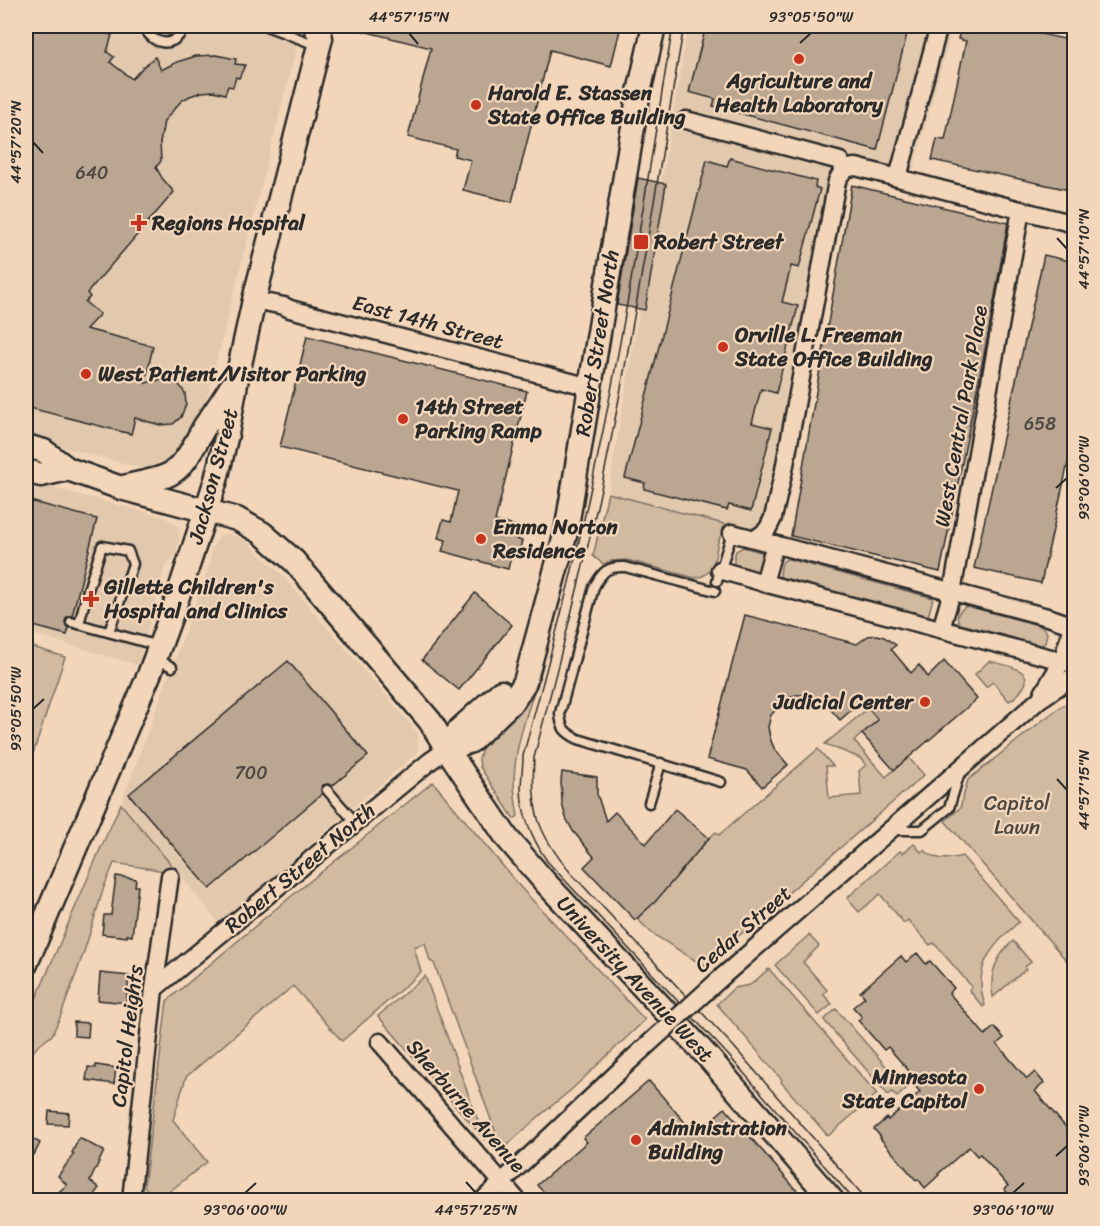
<svg xmlns="http://www.w3.org/2000/svg" width="1100" height="1226" font-family="Sriracha,sans-serif">
<style>
.built{fill:#e2c8ad}
.green{fill:#d2baa1;stroke:#7e7266;stroke-width:1.5}
.building{fill:#bba692;stroke:#2b2b2b;stroke-width:1.5}
.lines{fill:none;stroke-linecap:round;stroke-linejoin:round}
.lane-casing{stroke:#2b2b2b;stroke-width:13}
.street-casing{stroke:#2b2b2b;stroke-width:21}
.secondary-casing{stroke:#2b2b2b;stroke-width:27}
.lane{stroke:#f3d6b9;stroke-width:8}
.street{stroke:#f3d6b9;stroke-width:16}
.secondary{stroke:#f3d6b9;stroke-width:22}
.tram{stroke:#2b2b2b;stroke-width:1.5}
.street-bridge-casing{stroke:#2b2b2b;stroke-width:21;stroke-linecap:butt}
.street-bridge{stroke:#f3d6b9;stroke-width:16}
.ticks{fill:none;stroke:#2b2b2b;stroke-width:2}
.poi-dot{fill:#c8321e;stroke:#f3d6b9;stroke-width:2}
.labels{text-anchor:middle;dominant-baseline:central;stroke-width:4.5;stroke-linejoin:round;paint-order:stroke}
.number-label{font-size:18px;fill:#4f4a45}
.poi-label{font-size:21px;font-weight:bold;fill:#2b2b2b;stroke:#f3d6b9;text-anchor:start}
.street-label{font-size:21px;fill:#2b2b2b;stroke:#f3d6b9}
.park-label{font-size:21px;fill:#4c4843;stroke:#f3d6b9}
.neatline{fill:none;stroke:#2b2b2b;stroke-width:2}
.ticks-label{font-size:15px;text-anchor:middle;fill:#2b2b2b}
</style>
<rect width="100%" height="100%" fill="#f3d6b9"/>
<filter id="ink" filterUnits="userSpaceOnUse"><feTurbulence type="fractalNoise" baseFrequency=".0167" numOctaves="2"/><feDisplacementMap in="SourceGraphic" scale="12" xChannelSelector="R" yChannelSelector="G"/><feConvolveMatrix kernelMatrix="1 2 1 2 8 2 1 2 1" color-interpolation-filters="sRGB"/></filter>
<g filter="url(#ink)">
<g class="built">
<polygon points="26,26 302,26 201,421 165,469 152,471 37,440 26,434"/>
<polygon points="688,26 953,26 913,170 857,157 846,159 766,527 757,533 608,493"/>
<polygon points="26,481 165,517 177,526 180,537 175,556 165,567 138,665 26,632"/>
<polygon points="228,534 244,539 281,574 418,733 418,752 219,923 121,804 210,564 211,549 220,536"/>
</g>
<g class="green">
<path d="M608 493 735 527C734 527 727 529 726 530 709 543 724 574 695 578L627 560 611 561 603 564 593 556Z"/>
<path d="M743 547 764 553 760 574 736 568C732 562 734 557 736 551Z"/>
<path d="M788 559 933 598 928 617 783 580 780 576C781 569 780 560 788 559Z"/>
<path d="M967 606 1038 625 1044 629 1047 633 1045 643 1040 646 1034 647 964 628C954 620 956 611 967 606Z"/>
<polygon points="26,645 65,657 26,775"/>
<path d="M989 661C1001 664 1037 669 1023 688 1020 693 1014 698 1009 701L993 682 986 687 975 674Z"/>
<path d="M532 687 535 689C525 719 514 751 514 783 514 794 516 805 518 816L514 819 480 767 479 758 483 745Z"/>
<polygon points="1074,701 1074,967 1073,968 945,821 960,808 968,780 1043,720 1062,706"/>
<polygon points="877,704 870,711 878,720 854,741 886,777 908,757 924,775 704,966 653,934 637,919 655,901 709,838 716,832 719,835 818,749 833,766 826,766 829,798 861,795 859,771 866,765 860,758 825,744 872,705"/>
<polygon points="433,782 522,889 645,1020 571,1090 537,1118 502,1150 434,963 430,961 425,943 414,947 421,972 342,1041 293,986 186,1077 173,1120 207,1162 170,1191 156,1200 144,1186 167,1001 273,911"/>
<polygon points="121,804 178,873 114,863 104,887 84,952 61,1015 52,1035 37,1047 31,1054 26,1072 26,1022 102,845"/>
<path d="M914 844 921 852 924 850C936 861 947 860 962 856L1019 922C992 945 972 967 985 1005L983 1007 969 990 972 987 934 943 930 945 908 920 904 923 880 894 859 912 847 898 900 851 903 853Z"/>
<polygon points="809,935 819,946 803,962 827,990 823,994 832,1004 819,1015 775,965"/>
<path d="M1013 941 1031 962 1025 967 1026 969 993 997C989 975 996 956 1013 941Z"/>
<polygon points="769,969 877,1094 828,1136 781,1082 782,1080 717,1004 734,988 750,985"/>
<polygon points="425,976 485,1140 378,1016"/>
<polygon points="836,1009 906,1089 897,1097 892,1092 888,1095 824,1020"/>
</g>
<g class="building">
<polygon points="26,26 106,26 104,33 112,35 107,52 114,57 110,62 132,79 143,67 155,57 161,70 177,62 196,56 216,55 236,59 235,64 245,65 239,78 236,77 233,87 228,86 225,94 214,91 202,92 190,96 181,101 164,121 160,143 161,161 156,167 162,178 174,192 87,293 90,297 85,302 100,314 86,329 153,346 145,383 164,379 174,381 180,386 185,393 186,404 181,417 173,424 160,425 135,418 131,434 26,407"/>
<polygon points="359,26 621,26 611,66 550,50 512,202 463,190 471,160 454,156 456,149 408,137 431,48 359,30"/>
<polygon points="706,26 909,26 877,150 713,106 715,99 689,92"/>
<polygon points="961,26 1003,26 1074,41 1074,191 932,160 937,139 945,140 966,41 958,39"/>
<polygon points="730,158 816,181 815,187 820,189 799,268 791,266 782,302 798,306 776,393 761,389 752,423 772,428 751,511 729,505 727,510 644,489 645,483 625,478 707,160 727,166"/>
<polygon points="638,178 666,184 645,310 617,305"/>
<polygon points="852,185 1008,223 989,330 940,572 791,536"/>
<polygon points="1044,255 1074,262 1074,436 1041,583 974,568"/>
<polygon points="307,336 527,391 495,521 519,527 516,539 522,541 517,558 511,556 508,569 442,551 446,540 438,538 443,520 451,522 458,491 280,447"/>
<polygon points="26,500 97,519 72,616 67,617 65,621 66,626 69,628 67,635 26,624"/>
<polygon points="475,593 512,625 459,690 422,660"/>
<polygon points="745,615 857,644 868,636 877,635 884,637 896,645 891,649 911,673 919,665 928,677 944,661 977,699 894,770 862,734 878,720 862,701 840,720 826,704 816,698 806,695 796,695 786,699 771,715 768,727 770,738 774,748 788,765 762,787 747,770 707,759"/>
<polygon points="288,661 368,756 332,786 328,784 323,785 321,789 322,794 210,889 129,794"/>
<polygon points="562,772 597,777 597,794 606,821 615,812 646,844 675,809 709,838 655,902 635,920 584,867 594,857 573,831 566,818 562,804 561,781"/>
<polygon points="116,876 136,879 135,886 138,886 132,936 127,935 127,937 102,934 104,915 111,915"/>
<polygon points="917,953 926,964 930,961 954,988 949,993 985,1035 994,1027 1004,1038 997,1044 1027,1079 1035,1072 1044,1083 1035,1091 1074,1137 1074,1200 1014,1200 1004,1189 1008,1186 980,1154 977,1156 969,1147 938,1174 939,1175 925,1188 918,1179 916,1180 880,1138 881,1137 874,1129 887,1118 888,1120 920,1092 911,1081 915,1078 888,1047 884,1050 858,1020 862,1017 853,1007 865,997 860,992 901,956 906,962"/>
<polygon points="100,973 129,976 126,1003 98,1000"/>
<polygon points="74,1022 89,1023 88,1037 74,1036"/>
<polygon points="96,1065 116,1068 114,1084 86,1080 88,1067 96,1068"/>
<polygon points="649,1081 695,1134 725,1108 805,1200 551,1200 537,1185 587,1142 583,1138"/>
<polygon points="49,1111 69,1113 68,1125 48,1124"/>
<polygon points="26,1135 40,1143 34,1155 26,1150"/>
<polygon points="79,1138 104,1151 90,1181 99,1188 90,1200 49,1200 67,1185 58,1176 74,1154 72,1153"/>
</g>
<g class="lines">
<g class="lane-casing">
<g id="lane">
<path d="M143 26C155 47 174 49 185 26"/>
<polyline points="266,26 319,46"/>
<polyline points="717,581 732,533"/>
<path d="M715 591 625 567C607 566 602 572 594 587L560 713C561 728 564 732 578 739L721 782"/>
<polyline points="71,622 159,646"/>
<polyline points="79,624 87,593 102,546 128,551 133,564 109,632"/>
<polyline points="155,658 172,667"/>
<polyline points="327,790 355,822"/>
<polyline points="649,803 661,763"/>
<polyline points="894,830 922,830 949,808 960,772"/>
</g>
</g>
<g class="street-casing">
<g id="street">
<polyline points="686,120 840,161 845,170"/>
<polyline points="898,177 939,26"/>
<polyline points="254,300 284,306 290,309 590,387"/>
<polyline points="732,533 1051,618 1074,626"/>
<path d="M756 539 767 530 773 518 784 470 837 181C841 172 846 167 856 167L1074 224"/>
<polyline points="720,570 764,583 1074,664"/>
<polyline points="764,583 775,544"/>
<polyline points="941,629 952,592 1021,210"/>
<polyline points="1042,695 1062,661 1074,621"/>
<polyline points="723,976 1040,699 1074,676"/>
<polyline points="154,989 429,762 447,749"/>
<polyline points="380,1042 517,1200"/>
<polyline points="131,1200 154,989 170,876"/>
<polyline points="483,1200 632,1059"/>
</g>
</g>
<g class="secondary-casing">
<g id="secondary">
<polyline points="26,446 44,451 68,469 121,488 237,519 262,533 294,561 430,721 447,749 507,838 545,882 709,1058 832,1200"/>
<polyline points="26,471 41,475 68,469"/>
<path d="M124 487C136 483 163 480 173 472 188 462 196 441 205 426 214 413 223 400 231 387"/>
<polyline points="447,749 471,741 514,700 525,682 566,532 638,97 654,26"/>
<polyline points="447,749 460,729 501,692"/>
<polyline points="26,964 149,675 176,602 216,480 227,434 237,378 254,300 321,38 315,26"/>
</g>
</g>
<use href="#lane" class="lane"/>
<use href="#street" class="street"/>
<use href="#secondary" class="secondary"/>
<g class="tram">
<path d="M673 26C647 179 625 335 591 487 572 578 547 667 523 756 523 767 521 779 521 790 522 816 533 840 547 861L729 1056 854 1200"/>
<path d="M684 26C657 180 633 336 601 489 581 580 557 668 534 758 531 810 536 831 570 872L735 1048 867 1200"/>
</g>
<g class="street-bridge-casing">
<polyline id="street-bridge" points="632,1059 723,976"/>
</g>
<use href="#street-bridge" class="street-bridge"/>
</g>
</g>
<path class="ticks" d="M409 33 418 44M800 43 811 33M33 142 43 153M1057 238 1067 249M1056 488 1067 478M33 709 44 699M1057 779 1067 790M1056 1156 1067 1146M466 1182 476 1193M245 1193 256 1183M1013 1193 1024 1183"/>
<g class="poi-dot">
<circle cx="799" cy="59" r="6"/>
<circle cx="476" cy="105" r="6"/>
<path d="M136 214h6v6h6v6h-6v6h-6v-6h-6v-6h6z"/>
<rect x="633" y="234" width="16" height="16" rx="3"/>
<circle cx="723" cy="347" r="6"/>
<circle cx="86" cy="374" r="6"/>
<circle cx="403" cy="419" r="6"/>
<circle cx="481" cy="539" r="6"/>
<path d="M88 590h6v6h6v6h-6v6h-6v-6h-6v-6h6z"/>
<circle cx="925" cy="702" r="6"/>
<circle cx="979" cy="1089" r="6"/>
<circle cx="636" cy="1140" r="6"/>
</g>
<g class="labels">
<g class="number-label">
<text x="92" y="173">640</text>
<text x="1040" y="424">658</text>
<text x="251" y="773">700</text>
</g>
<g class="poi-label">
<text x="799" y="81" text-anchor="middle">Agriculture and<tspan x="799" dy="24">Health Laboratory</tspan></text>
<text x="488" y="93">Harold E. Stassen<tspan x="488" dy="24">State Office Building</tspan></text>
<text x="152" y="223">Regions Hospital</text>
<text x="654" y="242">Robert Street</text>
<text x="735" y="335">Orville L. Freeman<tspan x="735" dy="24">State Office Building</tspan></text>
<text x="98" y="374">West Patient/Visitor Parking</text>
<text x="415" y="407">14th Street<tspan x="415" dy="24">Parking Ramp</tspan></text>
<text x="493" y="527">Emma Norton<tspan x="493" dy="24">Residence</tspan></text>
<text x="104" y="587">Gillette Children's<tspan x="104" dy="24">Hospital and Clinics</tspan></text>
<text x="913" y="702" text-anchor="end">Judicial Center</text>
<text x="967" y="1077" text-anchor="end">Minnesota<tspan x="967" dy="24">State Capitol</tspan></text>
<text x="648" y="1128">Administration<tspan x="648" dy="24">Building</tspan></text>
</g>
<g class="street-label">
<text transform="translate(428 322) rotate(15)">East 14th Street</text>
<text transform="translate(597 343) rotate(-81)">Robert Street North</text>
<text transform="translate(961 416) rotate(-80)">West Central Park Place</text>
<text transform="translate(213 476) rotate(-75)">Jackson Street</text>
<text transform="translate(300 868) rotate(-40)">Robert Street North</text>
<text transform="translate(743 929) rotate(-41)">Cedar Street</text>
<text transform="translate(635 979) rotate(47)">University Avenue West</text>
<text transform="translate(127 1036) rotate(-83)">Capitol Heights</text>
<text transform="translate(466 1106) rotate(49)">Sherburne Avenue</text>
</g>
<g class="park-label">
<text x="1017" y="803">Capitol<tspan x="1017" dy="24">Lawn</tspan></text>
</g>
</g>
<rect width="1100" height="1226" fill="none" stroke="#f3d6b9" stroke-width="66"/>
<rect x="33" y="33" width="1034" height="1160" class="neatline"/>
<g class="ticks-label">
<text x="409" y="22">44°57'15"N</text>
<text x="811" y="22">93°05'50"W</text>
<text transform="translate(16 142) rotate(-90)" y="5">44°57'20"N</text>
<text transform="translate(1084 249) rotate(-90)" y="5">44°57'10"N</text>
<text transform="translate(1084 478) rotate(-90)" y="5">93°06'00"W</text>
<text transform="translate(16 709) rotate(-90)" y="5">93°05'50"W</text>
<text transform="translate(1084 790) rotate(-90)" y="5">44°57'15"N</text>
<text transform="translate(1084 1146) rotate(-90)" y="5">93°06'10"W</text>
<text x="245" y="1215">93°06'00"W</text>
<text x="476" y="1215">44°57'25"N</text>
<text x="1013" y="1215">93°06'10"W</text>
</g>
</svg>
